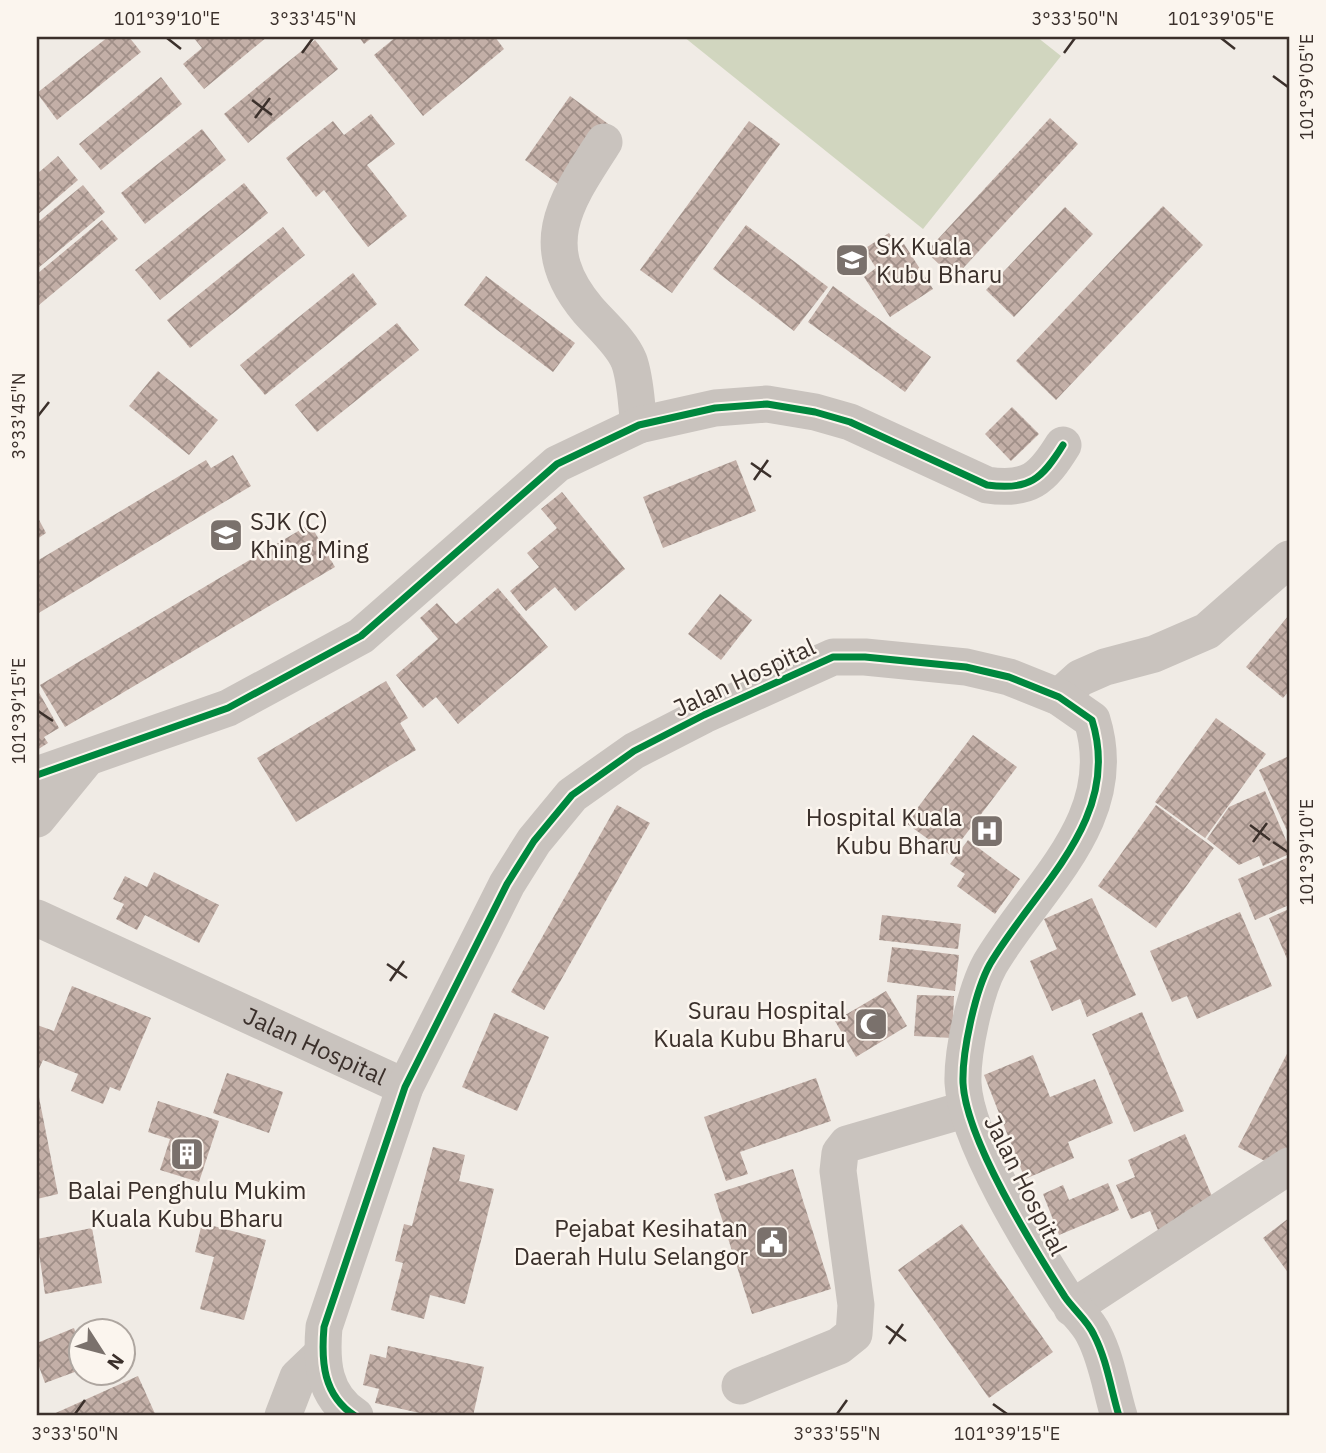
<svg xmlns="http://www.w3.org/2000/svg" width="1326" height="1453" font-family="'IBM Plex Sans',sans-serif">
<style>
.garden{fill:#d1d6bf}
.building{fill:url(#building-cross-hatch)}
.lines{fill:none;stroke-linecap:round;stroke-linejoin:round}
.minor{stroke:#c9c3be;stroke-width:37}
.cycleway-casing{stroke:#fbf5ee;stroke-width:11}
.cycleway{stroke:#00873e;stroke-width:7}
.ticks{fill:none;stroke:#3b302b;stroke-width:2.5}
.labels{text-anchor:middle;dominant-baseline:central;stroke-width:5;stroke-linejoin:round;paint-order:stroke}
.poi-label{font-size:24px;fill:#3b302b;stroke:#fbf5ee;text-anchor:end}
.street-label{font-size:24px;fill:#3b302b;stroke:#fbf5ee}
.neatline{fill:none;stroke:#3b302b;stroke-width:2.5}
.ticks-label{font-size:18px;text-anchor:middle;fill:#3b302b}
</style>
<defs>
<pattern id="building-cross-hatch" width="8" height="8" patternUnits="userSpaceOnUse" patternTransform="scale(1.75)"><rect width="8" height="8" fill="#c3afa7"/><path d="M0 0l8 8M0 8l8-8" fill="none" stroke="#a08f88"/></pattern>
</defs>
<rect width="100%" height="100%" fill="#f0ebe5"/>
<polygon class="garden" points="684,37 1037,37 1061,56 923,229"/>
<g class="building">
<polygon points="108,37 129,37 141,52 57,120 37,93"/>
<polygon points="193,37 267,37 204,89 183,64 202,48"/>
<polygon points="359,37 373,37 364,44"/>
<polygon points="396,37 495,37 504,49 423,116 374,55"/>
<polygon points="315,40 338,69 248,143 224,114"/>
<polygon points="161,77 182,104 101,170 79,144"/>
<polygon points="570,96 611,126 566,190 525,160"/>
<polygon points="371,114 395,144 367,165 407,216 368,247 324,190 316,197 286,158 333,121 344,135"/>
<polygon points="1050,118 1078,144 954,278 926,252"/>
<polygon points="749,121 780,144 672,293 640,270"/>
<polygon points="202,129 226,160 145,224 121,193"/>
<polygon points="58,156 78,180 37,215 37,174"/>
<polygon points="244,183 268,213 160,300 135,270"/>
<polygon points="83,185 105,212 37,269 37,223"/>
<polygon points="1163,206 1203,245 1056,400 1016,361"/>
<polygon points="1065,207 1093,234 1014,317 986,290"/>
<polygon points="102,220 118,239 39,305 37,274"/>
<polygon points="746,225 828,287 794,331 713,269"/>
<polygon points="283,227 305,255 190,348 167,320"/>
<polygon points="889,233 899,248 904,244 933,289 890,317 864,277 876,268 864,249"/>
<polygon points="353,273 377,304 265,395 240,365"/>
<polygon points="486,276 575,343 553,372 464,305"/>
<polygon points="833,286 931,357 905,392 808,322"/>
<polygon points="397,323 419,350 317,432 295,405"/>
<polygon points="158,371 218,420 189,455 129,406"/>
<polygon points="1012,407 1039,434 1011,461 985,434"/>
<polygon points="233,455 251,486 37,614 37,561 206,460 211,468"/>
<polygon points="736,460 756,511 663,548 643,497"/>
<polygon points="562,492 625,569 575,611 555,587 526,611 510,591 539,567 527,553 557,528 541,509"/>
<polygon points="37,516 46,533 37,539"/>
<polygon points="310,524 335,567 65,727 40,685"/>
<polygon points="498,588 548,647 458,724 436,697 423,708 396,675 438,639 420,618 437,603 456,624"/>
<polygon points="720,594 752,620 721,660 688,634"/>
<polygon points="1289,615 1289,691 1283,698 1246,667"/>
<polygon points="386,681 408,718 400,723 416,750 296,822 257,758"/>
<polygon points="37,689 59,728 44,737 48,743 37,750"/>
<polygon points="1216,718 1266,754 1205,838 1155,802"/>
<polygon points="973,735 1017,767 950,855 906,823"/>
<polygon points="1289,756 1289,835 1259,770"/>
<polygon points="1265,791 1289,847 1289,854 1263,866 1259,856 1239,865 1207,839 1229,807"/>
<polygon points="617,805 650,823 544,1010 511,992"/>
<polygon points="1156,805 1214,848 1156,928 1098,886"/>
<polygon points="968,840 1020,879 995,914 957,886 965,874 950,864"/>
<polygon points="1289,857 1289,905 1255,920 1238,879"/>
<polygon points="154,872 219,905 199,943 145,915 137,930 116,919 124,904 113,899 125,876 147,887"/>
<polygon points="1092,898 1136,995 1087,1017 1080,999 1052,1011 1030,961 1057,949 1044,919"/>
<polygon points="1289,909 1289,963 1269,918"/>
<polygon points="1240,912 1272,986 1197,1019 1187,996 1172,1002 1150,951"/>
<polygon points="882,915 961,924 958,949 879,940"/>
<polygon points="892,947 959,955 955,991 887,982"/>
<polygon points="72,986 151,1018 120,1091 110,1087 103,1104 71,1091 78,1074 43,1060 37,1073 37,1025 54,1031"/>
<polygon points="886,991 907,1026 856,1057 835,1021"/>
<polygon points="917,995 954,996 952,1038 914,1036"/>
<polygon points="1142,1012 1184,1111 1134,1132 1092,1034"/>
<polygon points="494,1013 549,1037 517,1111 462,1087"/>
<polygon points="1289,1050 1289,1146 1278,1168 1238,1147"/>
<polygon points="1033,1055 1050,1097 1095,1079 1113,1123 1068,1142 1074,1158 1025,1179 984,1075"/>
<polygon points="227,1073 283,1092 269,1133 213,1113"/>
<polygon points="816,1078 831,1121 740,1152 748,1174 726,1181 704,1117"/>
<polygon points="37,1087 58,1194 37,1199"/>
<polygon points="158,1101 219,1121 199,1182 160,1170 170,1139 148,1132"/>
<polygon points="1185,1134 1218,1210 1160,1235 1150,1211 1131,1219 1116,1185 1135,1177 1128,1160"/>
<polygon points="433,1147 465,1155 459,1181 494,1189 465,1304 430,1295 424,1319 391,1310 403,1263 395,1261 404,1224 412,1226"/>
<polygon points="793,1169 831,1289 752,1314 714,1194"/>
<polygon points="1108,1183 1119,1210 1059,1235 1043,1194 1063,1185 1069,1200"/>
<polygon points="1289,1218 1289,1274 1263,1238"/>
<polygon points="202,1223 266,1240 244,1320 200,1309 214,1257 195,1252"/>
<polygon points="962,1224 1053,1352 989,1398 898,1270"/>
<polygon points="92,1228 102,1283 45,1294 37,1239"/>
<polygon points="74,1328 80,1346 80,1370 45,1383 37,1361 37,1343"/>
<polygon points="388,1346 484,1367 473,1416 433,1416 375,1403 379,1389 363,1385 370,1354 386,1358"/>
<polygon points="138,1376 156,1416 49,1416"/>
</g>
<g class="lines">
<g class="minor">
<path d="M604 142C565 202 534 246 588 310 601 325 622 343 629 361 636 380 636 404 639 425"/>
<polyline points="1059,697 1080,678 1105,667 1154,654 1207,631 1289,559"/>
<path d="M37 775 228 708 361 636 557 464 639 425 715 408 767 404 815 412 850 422 987 485C1029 491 1042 479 1063 445"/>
<polyline points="37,819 86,759"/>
<path id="s1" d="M37 918 405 1087"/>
<polyline points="1072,1308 1289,1166"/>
<polyline points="740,1386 839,1346 854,1334 856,1305 838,1171 840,1153 847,1144 967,1109"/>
<polyline points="283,1416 298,1377 321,1355"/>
<path d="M355 1416C323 1395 321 1362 324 1327L405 1087 507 884 534 841 572 795 634 751 704 715 833 657H865L966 667 1009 677 1059 697 1092 720C1123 819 1036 886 990 964 975 991 962 1052 963 1083 966 1140 1033 1247 1065 1297 1074 1310 1088 1321 1094 1335 1107 1360 1111 1390 1119 1416"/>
</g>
<g class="cycleway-casing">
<g id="cycleway">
<path d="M37 775 228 708 361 636 557 464 639 425 715 408 767 404 815 412 850 422 987 485C1029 491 1042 479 1063 445"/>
<path d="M355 1416C323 1395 321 1362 324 1327L405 1087 507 884 534 841 572 795 634 751 704 715 833 657H865L966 667 1009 677 1059 697 1092 720C1123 819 1036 886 990 964 975 991 962 1052 963 1083 966 1140 1033 1247 1065 1297 1074 1310 1088 1321 1094 1335 1107 1360 1111 1390 1119 1416"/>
</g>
</g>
<use href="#cycleway" class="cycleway"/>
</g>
<path class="ticks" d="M167 38 181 49M1221 38 1235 49M302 53 313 38M1064 53 1075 38M1273 76 1288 87M252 100 272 115M255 118 270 98M38 416 49 402M751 463 771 477M754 480 768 460M38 711 53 721M1250 825 1270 840M1253 842 1267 823M1273 842 1288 852M387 964 407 978M390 981 404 961M886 1326 906 1341M889 1344 903 1324M993 1404 1007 1414M75 1414 85 1400M837 1414 847 1400"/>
<defs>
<g id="school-square" transform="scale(1.75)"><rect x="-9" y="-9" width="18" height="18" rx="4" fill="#7a716c" stroke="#fbf5ee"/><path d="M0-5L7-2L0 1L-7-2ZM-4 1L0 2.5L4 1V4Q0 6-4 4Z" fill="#fff"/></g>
<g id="hospital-square" transform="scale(1.75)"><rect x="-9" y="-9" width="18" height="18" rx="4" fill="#7a716c" stroke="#fbf5ee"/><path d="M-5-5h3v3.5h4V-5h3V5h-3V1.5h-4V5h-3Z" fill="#fff"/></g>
<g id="mosque-square" transform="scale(1.75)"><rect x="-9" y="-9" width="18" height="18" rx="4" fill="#7a716c" stroke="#fbf5ee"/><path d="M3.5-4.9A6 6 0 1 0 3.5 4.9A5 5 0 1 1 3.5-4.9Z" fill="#fff"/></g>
<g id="building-square" transform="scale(1.75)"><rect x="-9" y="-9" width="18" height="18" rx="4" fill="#7a716c" stroke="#fbf5ee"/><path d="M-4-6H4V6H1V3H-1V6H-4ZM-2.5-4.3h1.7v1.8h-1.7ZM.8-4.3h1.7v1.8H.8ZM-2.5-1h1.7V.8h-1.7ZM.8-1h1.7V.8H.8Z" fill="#fff"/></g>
<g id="civic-square" transform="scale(1.75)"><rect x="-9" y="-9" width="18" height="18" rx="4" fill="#7a716c" stroke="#fbf5ee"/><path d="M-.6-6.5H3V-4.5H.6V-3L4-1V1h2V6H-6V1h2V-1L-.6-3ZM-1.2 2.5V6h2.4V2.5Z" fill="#fff"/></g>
</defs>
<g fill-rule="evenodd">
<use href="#school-square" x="852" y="260"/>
<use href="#school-square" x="226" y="535"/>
<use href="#hospital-square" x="987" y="831"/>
<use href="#mosque-square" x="871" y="1024"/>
<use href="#building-square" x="187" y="1154"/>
<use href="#civic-square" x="772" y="1242"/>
</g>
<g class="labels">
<g class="poi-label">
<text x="876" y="246" text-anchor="start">SK Kuala<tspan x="876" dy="28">Kubu Bharu</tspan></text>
<text x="250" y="521" text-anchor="start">SJK (C)<tspan x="250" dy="28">Khing Ming</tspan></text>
<text x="962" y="817">Hospital Kuala<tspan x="962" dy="28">Kubu Bharu</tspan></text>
<text x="846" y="1010">Surau Hospital<tspan x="846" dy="28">Kuala Kubu Bharu</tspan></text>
<text x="187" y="1190" text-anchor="middle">Balai Penghulu Mukim<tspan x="187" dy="28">Kuala Kubu Bharu</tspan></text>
<text x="748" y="1228">Pejabat Kesihatan<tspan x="748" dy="28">Daerah Hulu Selangor</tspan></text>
</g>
<g class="street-label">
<text transform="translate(744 677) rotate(-25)">Jalan Hospital</text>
<text stroke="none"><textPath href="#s1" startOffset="306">Jalan Hospital</textPath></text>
<text transform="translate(1026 1185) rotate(63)">Jalan Hospital</text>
</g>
</g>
<rect width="1326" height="1453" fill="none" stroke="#fbf5ee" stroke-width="77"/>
<g transform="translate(102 1352) rotate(126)"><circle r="33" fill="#fbf5ee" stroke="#aea6a0" stroke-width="2"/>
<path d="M0-5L12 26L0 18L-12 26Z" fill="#7a716c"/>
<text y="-10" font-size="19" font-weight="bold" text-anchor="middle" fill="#3b302b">N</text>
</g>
<rect x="38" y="38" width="1250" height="1376" class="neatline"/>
<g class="ticks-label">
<text x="167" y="25">101°39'10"E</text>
<text x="313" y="25">3°33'45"N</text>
<text x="1075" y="25">3°33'50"N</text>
<text x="1221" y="25">101°39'05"E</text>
<text transform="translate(1307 87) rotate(-90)" y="6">101°39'05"E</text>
<text transform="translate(19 416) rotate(-90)" y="6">3°33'45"N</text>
<text transform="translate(19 711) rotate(-90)" y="6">101°39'15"E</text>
<text transform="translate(1307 852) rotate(-90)" y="6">101°39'10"E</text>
<text x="75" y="1440">3°33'50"N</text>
<text x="837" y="1440">3°33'55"N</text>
<text x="1007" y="1440">101°39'15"E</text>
</g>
</svg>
